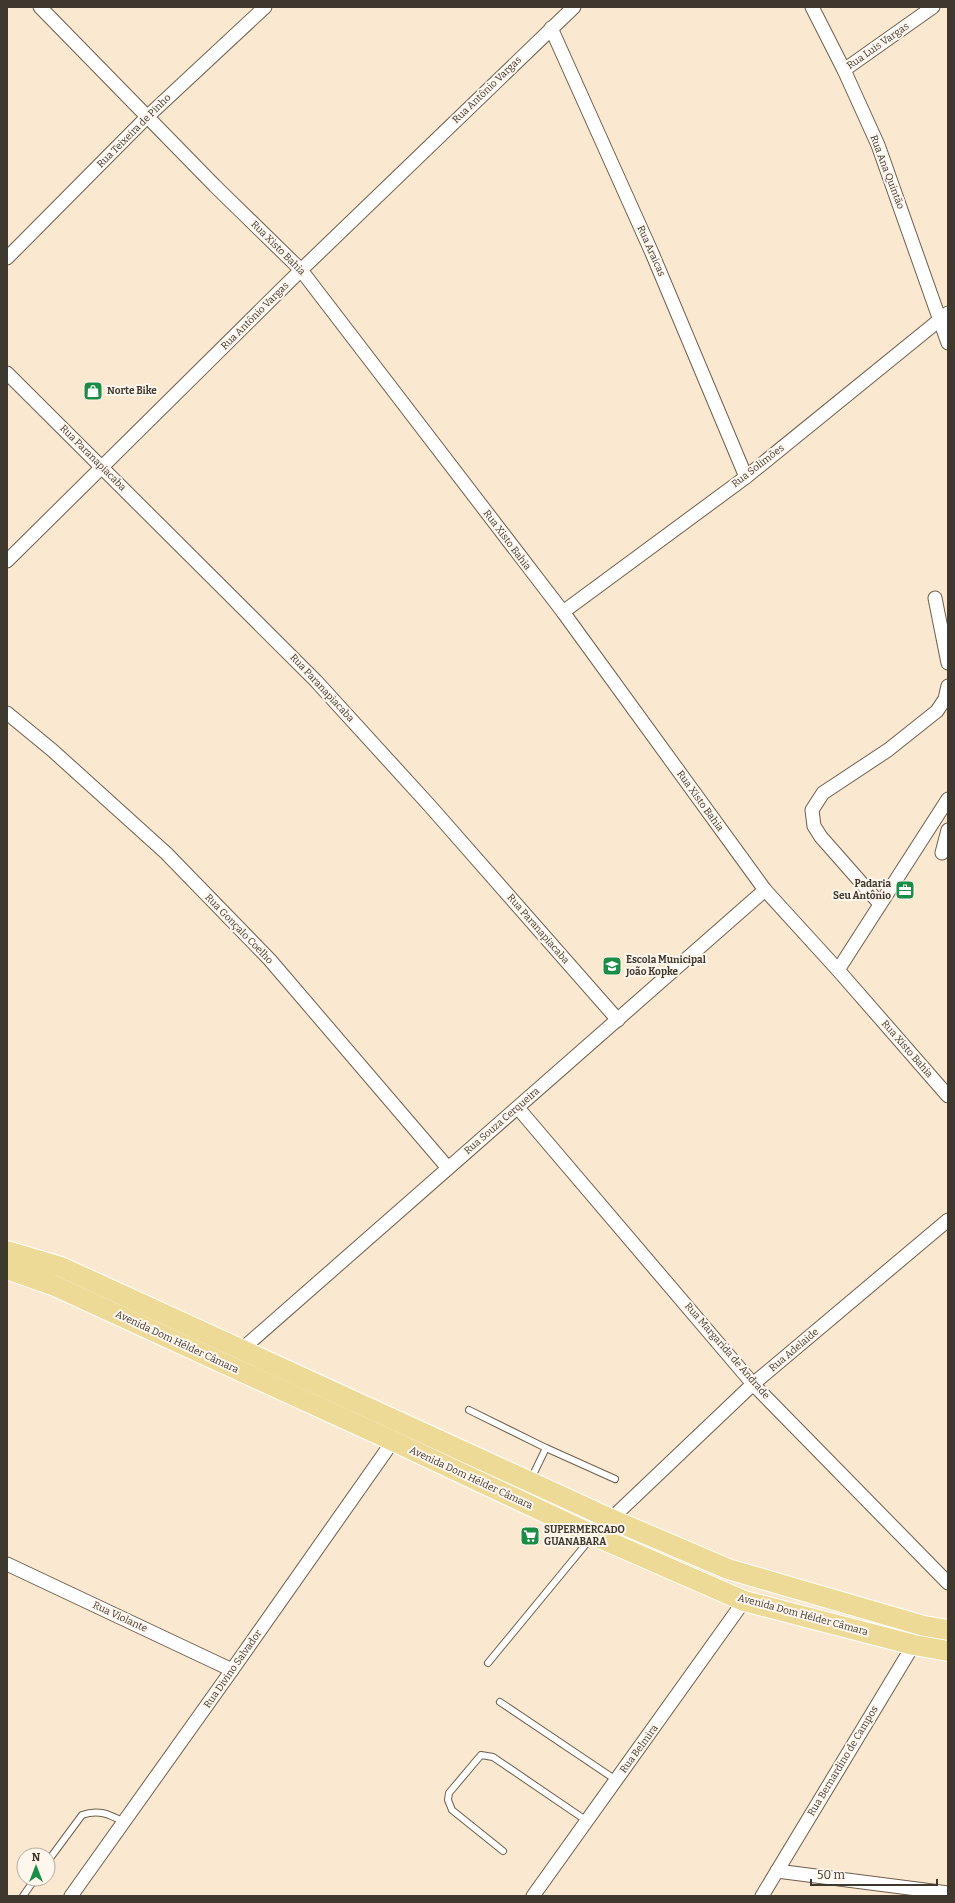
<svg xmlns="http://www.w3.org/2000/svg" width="955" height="1903" font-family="Bitter,serif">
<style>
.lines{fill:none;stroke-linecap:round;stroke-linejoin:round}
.lane-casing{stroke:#6e5f4b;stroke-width:8}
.street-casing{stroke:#6e5f4b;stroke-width:15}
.primary-casing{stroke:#fff;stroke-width:22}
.lane{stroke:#fff;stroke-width:6}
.street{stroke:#fff;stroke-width:13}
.primary{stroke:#eeda97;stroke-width:20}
.labels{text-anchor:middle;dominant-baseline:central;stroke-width:4;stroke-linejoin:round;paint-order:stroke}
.street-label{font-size:10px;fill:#3f382e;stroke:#fff7ee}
.poi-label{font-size:10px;font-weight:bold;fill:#3f382e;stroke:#fff7ee;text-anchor:start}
</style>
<rect width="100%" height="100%" fill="#fbe8d1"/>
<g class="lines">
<g class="lane-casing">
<g id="lane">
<polyline points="469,1410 546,1448 615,1479"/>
<polyline points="531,1479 546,1448"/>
<polyline points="488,1663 591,1538"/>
<polyline points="500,1702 616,1780"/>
<polyline points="503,1851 452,1810 448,1800 449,1793 481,1755 493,1757 587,1821"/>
<path d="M48 1861 82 1815C98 1809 109 1814 124 1822"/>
<polyline points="23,1896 35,1879"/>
</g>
</g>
<g class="street-casing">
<g id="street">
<polyline points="40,7 215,186 301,270 563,612 765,890 838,970 948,1096"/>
<polyline points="812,7 844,70 878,145 948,343"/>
<polyline points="551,28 652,253 746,477"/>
<polyline points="844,70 933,7"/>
<polyline points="7,258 147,117 265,7"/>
<polyline points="7,373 316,681 430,806 618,1020"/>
<polyline points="7,561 301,270 574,7"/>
<polyline points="935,598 948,663"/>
<polyline points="563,612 746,477 948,313"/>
<polyline points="7,713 52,750 166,853 270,960 448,1168"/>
<polyline points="942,853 948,830"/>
<polyline points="880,904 821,837 814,826 812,810 823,793 888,750 937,711 945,699 948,686"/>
<polyline points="838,970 948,799"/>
<polyline points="518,1108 753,1384 948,1583"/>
<polyline points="240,1351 765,890"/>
<polyline points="611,1519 753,1384 948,1220"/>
<polyline points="7,1564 232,1670"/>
<polyline points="777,1871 948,1893"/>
<polyline points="71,1896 232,1670 393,1441"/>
<polyline points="533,1896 744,1601"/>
<polyline points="762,1896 917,1639"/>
</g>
</g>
<g class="primary-casing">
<g id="primary">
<polyline points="7,1251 61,1267 611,1519 728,1569 924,1626 948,1630"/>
<polyline points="7,1269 55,1286 393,1441 593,1535 744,1601 914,1645 948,1651"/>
</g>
</g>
<use href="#lane" class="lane"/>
<use href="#street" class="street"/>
<use href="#primary" class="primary"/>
</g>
<defs>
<g id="shop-square" transform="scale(1)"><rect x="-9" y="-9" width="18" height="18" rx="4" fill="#1a8d46" stroke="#fff7ee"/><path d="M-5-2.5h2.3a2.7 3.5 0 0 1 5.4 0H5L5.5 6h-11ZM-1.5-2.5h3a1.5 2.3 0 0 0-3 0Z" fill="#fff"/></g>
<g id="office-square" transform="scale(1)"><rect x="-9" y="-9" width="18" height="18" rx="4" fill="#1a8d46" stroke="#fff7ee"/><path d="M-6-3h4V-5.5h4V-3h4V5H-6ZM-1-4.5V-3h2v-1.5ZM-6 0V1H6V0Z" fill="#fff"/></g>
<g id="school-square" transform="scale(1)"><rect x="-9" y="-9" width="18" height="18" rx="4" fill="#1a8d46" stroke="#fff7ee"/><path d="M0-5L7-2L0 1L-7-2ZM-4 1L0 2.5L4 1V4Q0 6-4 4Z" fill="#fff"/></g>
<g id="supermarket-square" transform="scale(1)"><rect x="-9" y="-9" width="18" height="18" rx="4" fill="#1a8d46" stroke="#fff7ee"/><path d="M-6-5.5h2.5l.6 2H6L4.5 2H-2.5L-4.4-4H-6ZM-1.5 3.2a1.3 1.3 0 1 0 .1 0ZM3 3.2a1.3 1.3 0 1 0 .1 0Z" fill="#fff"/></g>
</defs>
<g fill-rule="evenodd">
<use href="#shop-square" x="93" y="391"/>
<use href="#office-square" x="905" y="890"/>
<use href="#school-square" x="612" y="966"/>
<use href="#supermarket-square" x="530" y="1536"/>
</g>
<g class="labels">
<g class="street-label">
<text transform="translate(878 46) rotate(-35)">Rua Luis Vargas</text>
<text transform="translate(487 90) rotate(-44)">Rua Antônio Vargas</text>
<text transform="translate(134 131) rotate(-45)">Rua Teixeira de Pinho</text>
<text transform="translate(887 172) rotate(69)">Rua Ana Quintão</text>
<text transform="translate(278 248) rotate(45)">Rua Xisto Bahia</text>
<text transform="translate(651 251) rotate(66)">Rua Araicas</text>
<text transform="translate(255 316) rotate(-45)">Rua Antônio Vargas</text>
<text transform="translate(93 458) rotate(45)">Rua Paranapiacaba</text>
<text transform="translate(758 466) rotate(-38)">Rua Solimões</text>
<text transform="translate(507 540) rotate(53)">Rua Xisto Bahia</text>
<text transform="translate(322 688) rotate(47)">Rua Paranapiacaba</text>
<text transform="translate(700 801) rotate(54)">Rua Xisto Bahia</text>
<text transform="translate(239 929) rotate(46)">Rua Gonçalo Coelho</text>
<text transform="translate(538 929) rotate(49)">Rua Paranapiacaba</text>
<text transform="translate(907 1049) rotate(49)">Rua Xisto Bahia</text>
<text transform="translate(502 1121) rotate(-41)">Rua Souza Cerqueira</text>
<text transform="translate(177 1342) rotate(25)">Avenida Dom Hélder Câmara</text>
<text transform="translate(794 1350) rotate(-40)">Rua Adelaide</text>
<text transform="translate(727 1351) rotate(49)">Rua Margarida de Andrade</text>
<text transform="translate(471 1478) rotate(25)">Avenida Dom Hélder Câmara</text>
<text transform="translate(803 1615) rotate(15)">Avenida Dom Hélder Câmara</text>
<text transform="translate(120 1617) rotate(25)">Rua Violante</text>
<text transform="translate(233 1669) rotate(-55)">Rua Divino Salvador</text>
<text transform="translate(639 1749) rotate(-54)">Rua Belmira</text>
<text transform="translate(843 1761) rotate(-59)">Rua Bernardino de Campos</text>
</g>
<g class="poi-label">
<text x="107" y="391">Norte Bike</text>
<text x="891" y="884" text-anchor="end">Padaria<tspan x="891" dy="12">Seu Antônio</tspan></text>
<text x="626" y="960">Escola Municipal<tspan x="626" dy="12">João Kopke</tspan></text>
<text x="544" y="1530">SUPERMERCADO<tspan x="544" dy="12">GUANABARA</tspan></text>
</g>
</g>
<rect width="955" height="1903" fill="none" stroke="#3f382e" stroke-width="16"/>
<g transform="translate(36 1867)"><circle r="19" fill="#fff7ee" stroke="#b2aba1"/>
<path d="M0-3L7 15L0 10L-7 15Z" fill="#1a8d46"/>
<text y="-6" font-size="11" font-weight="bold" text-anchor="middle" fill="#3f382e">N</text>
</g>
<path d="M811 1879v6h126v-6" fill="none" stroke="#3f382e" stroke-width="2"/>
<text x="817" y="1879" font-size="12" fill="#3f382e" stroke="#fff7ee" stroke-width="3" paint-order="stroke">50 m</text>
</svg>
